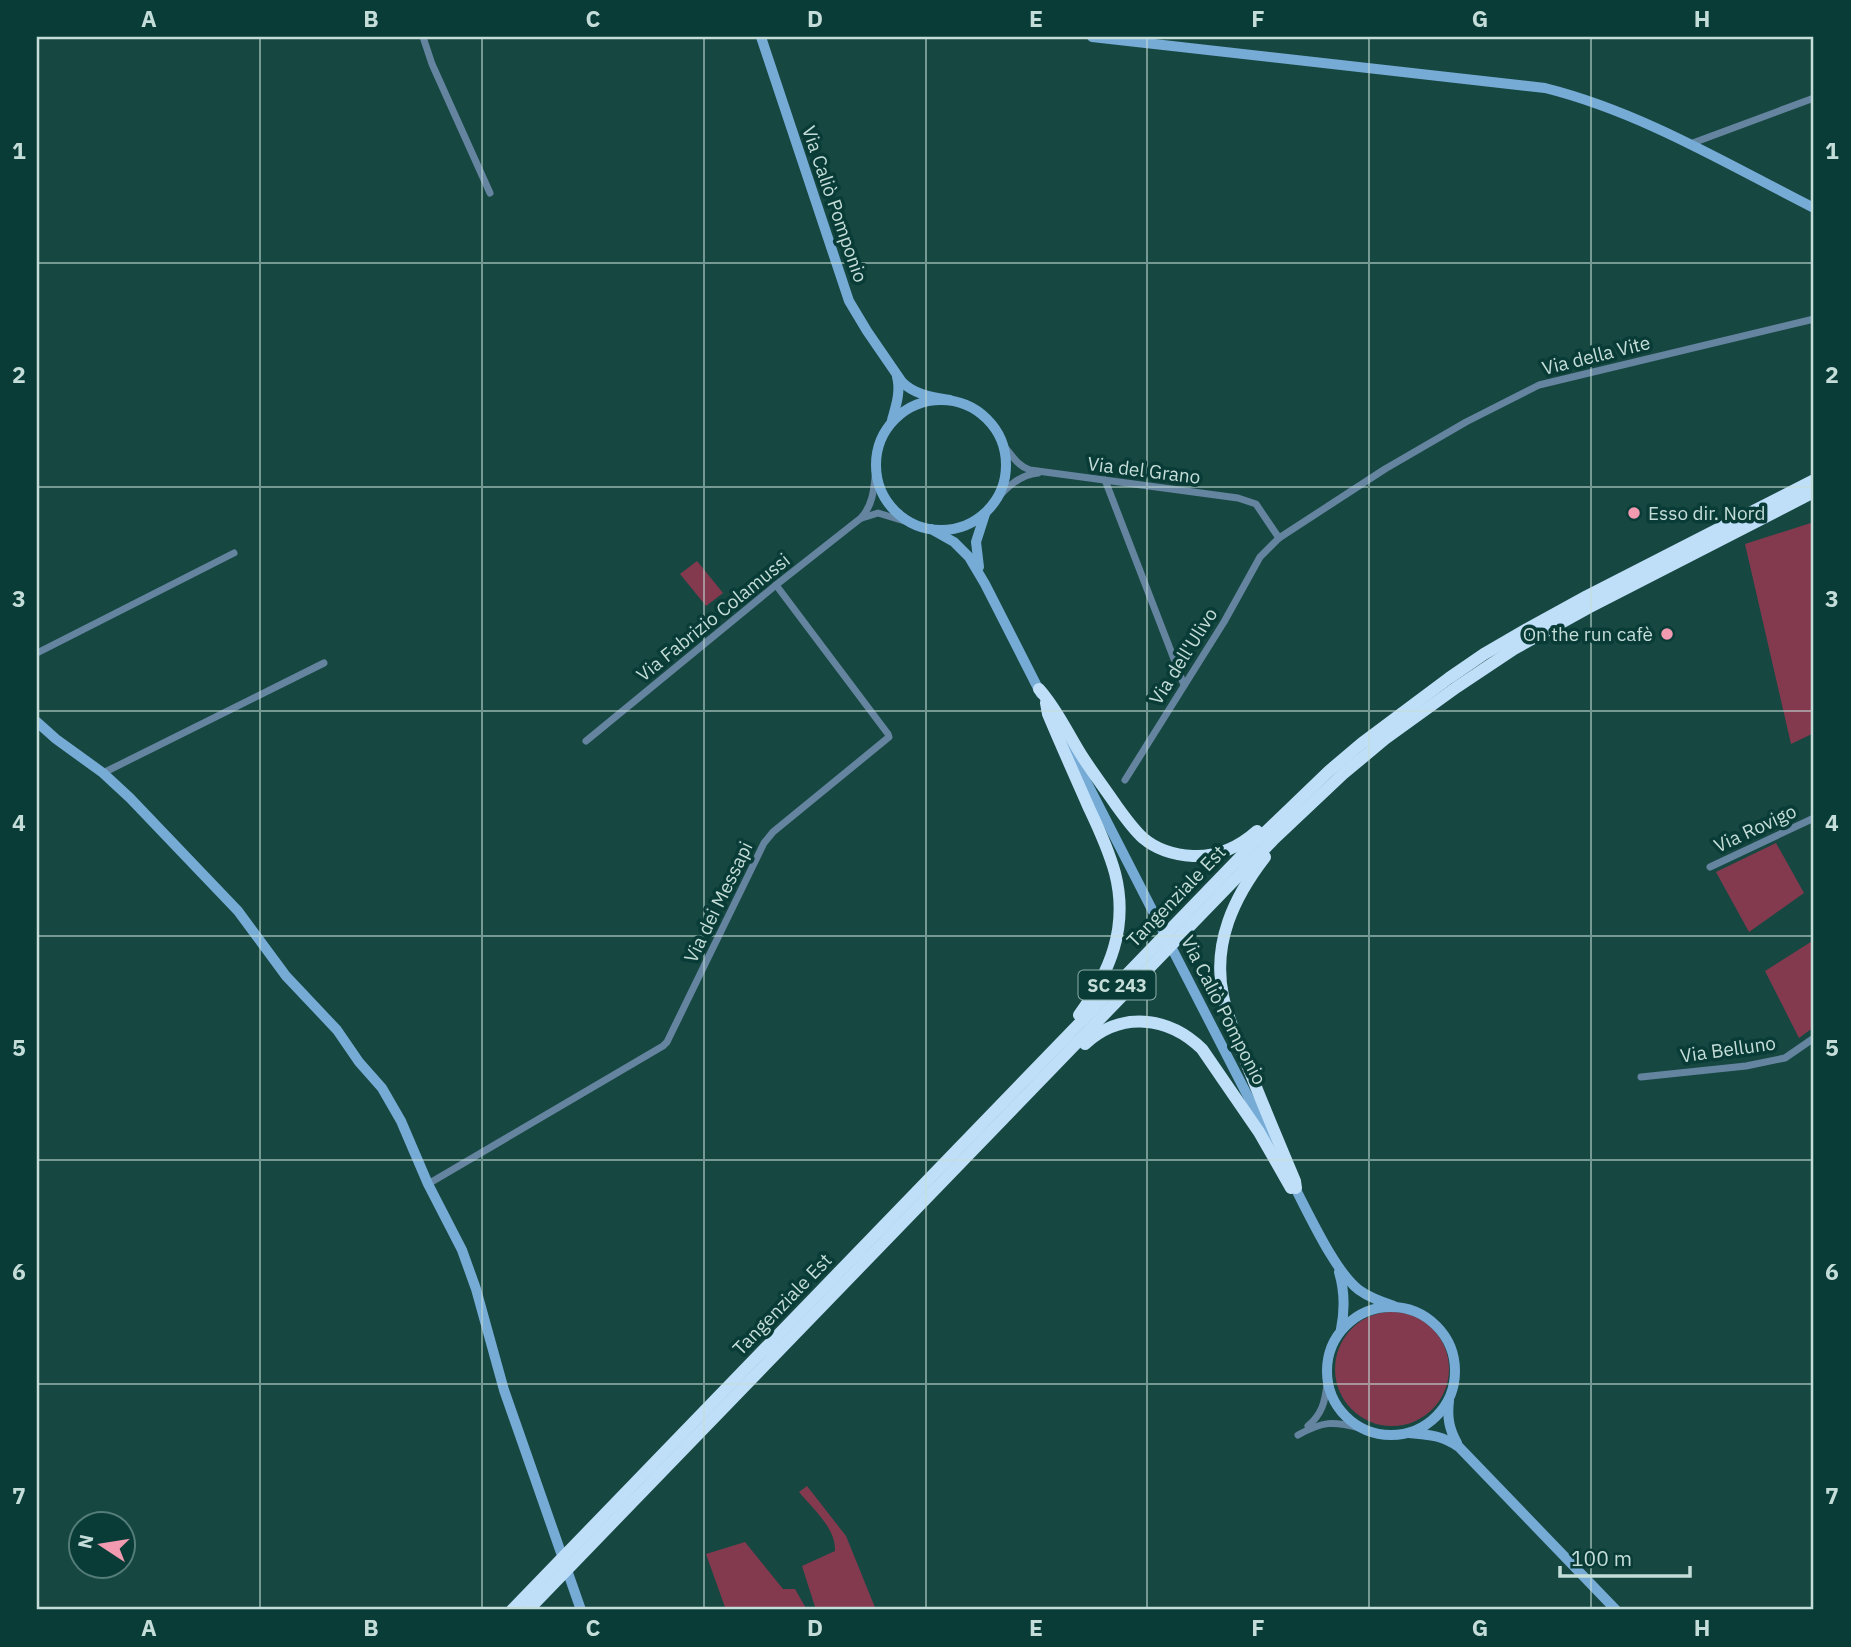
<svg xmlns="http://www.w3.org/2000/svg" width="1851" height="1647" font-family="'IBM Plex Sans',sans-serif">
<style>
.green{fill:#833a4f}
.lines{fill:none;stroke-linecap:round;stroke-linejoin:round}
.street{stroke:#6484a0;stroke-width:7}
.secondary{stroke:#76abd6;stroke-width:10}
.highway{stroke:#bfdff9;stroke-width:12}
.grid{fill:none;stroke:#c5ddd9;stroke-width:2;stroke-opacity:0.55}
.poi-dot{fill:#f29aaf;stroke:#093c37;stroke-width:2.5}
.labels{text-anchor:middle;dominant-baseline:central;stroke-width:7;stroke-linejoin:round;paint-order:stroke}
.shield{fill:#093c37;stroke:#8dada8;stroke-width:2}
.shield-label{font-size:18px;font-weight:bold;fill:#c5ddd9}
.street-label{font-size:19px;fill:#c5ddd9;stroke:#093c37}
.poi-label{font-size:19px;fill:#c5ddd9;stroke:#093c37;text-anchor:start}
.neatline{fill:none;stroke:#c5ddd9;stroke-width:2.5}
.grid-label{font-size:23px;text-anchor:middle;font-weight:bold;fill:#c5ddd9}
</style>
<rect width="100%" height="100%" fill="#174741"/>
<g class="green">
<polygon points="1814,522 1814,733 1791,744 1745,544"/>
<polygon points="697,561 723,593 706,606 680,574"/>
<polygon points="1776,843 1804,893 1749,932 1716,872"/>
<polygon points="1814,940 1814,1027 1799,1038 1765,971"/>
<circle cx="1392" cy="1369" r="57"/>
<path d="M807 1486 846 1536 876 1610H816L802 1566 835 1551C836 1528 813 1509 799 1492Z"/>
<polygon points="745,1542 783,1589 795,1589 807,1610 726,1610 706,1554"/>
</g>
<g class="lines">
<g class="street">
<polyline points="423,37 432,64 490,193"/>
<polyline points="1690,144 1814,98"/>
<path d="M1004 446C1012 456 1018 466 1030 470L1238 498 1256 504 1279 538"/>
<polyline points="1105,480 1184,685"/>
<path d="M994 502C1006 488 1019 475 1038 473"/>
<polyline points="862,518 878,513 911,523"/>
<polyline points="37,653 234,553"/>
<path d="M586 741 776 585 861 518C874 504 874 486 876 468"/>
<polyline points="103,773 324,663"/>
<polyline points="1125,780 1224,622 1260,557 1279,538 1385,469 1466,422 1539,385 1814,319"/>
<polyline points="1710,867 1814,818"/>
<polyline points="1641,1077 1746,1066 1785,1058 1814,1038"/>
<polyline points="428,1184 663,1046 667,1042 764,843 773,832 889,737 888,734 776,585"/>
<path d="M1308 1426C1322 1414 1325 1402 1327 1384"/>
<path d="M1298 1435C1323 1421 1333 1421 1360 1428"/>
</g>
<g class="secondary">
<path d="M761 37 849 301 867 331 902 382C915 395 932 397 950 400"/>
<path d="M1092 37 1545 88C1641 112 1727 164 1814 208"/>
<circle cx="941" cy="465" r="65"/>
<path d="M892 420C896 406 901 391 897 377"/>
<polyline points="931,529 954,542 969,557 985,584 1041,694"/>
<polyline points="979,567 976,542 985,514"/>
<polyline points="37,722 56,739 103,773 130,798 238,911 286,976 337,1030 359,1062 382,1088 401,1121 428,1184 462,1250 476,1289 504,1390 581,1610"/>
<polyline points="1066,742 1278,1155"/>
<path d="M1293 1184C1308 1212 1335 1272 1359 1290 1370 1298 1382 1302 1394 1306"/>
<path d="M1339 1272C1345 1292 1345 1309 1341 1329"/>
<circle cx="1391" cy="1371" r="64"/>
<path d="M1449 1401C1447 1417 1449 1429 1457 1443"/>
<path d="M1409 1433C1430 1435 1441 1435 1459 1447L1616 1610"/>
</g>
<g class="highway">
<path d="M1039 689C1057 709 1068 734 1082 756 1093 773 1105 789 1116 805 1124 816 1133 829 1143 838 1157 850 1175 855 1193 856 1217 857 1239 847 1257 831"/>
<path d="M1046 703 1048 714C1061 745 1075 776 1089 808 1099 829 1109 851 1115 873 1129 927 1110 972 1079 1015"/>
<path d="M1265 857C1234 897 1212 943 1223 996 1228 1020 1239 1043 1248 1067 1263 1105 1279 1143 1295 1181L1296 1188"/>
<path d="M1085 1044C1121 1011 1168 1016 1202 1049L1259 1132 1291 1188"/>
<polyline points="512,1610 1252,845 1329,771 1362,743 1449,678 1484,654 1527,629 1587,596 1814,480"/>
<polyline points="528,1610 1273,840 1343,774 1385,739 1457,687 1514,649 1588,608 1814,492"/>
</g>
</g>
<path class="grid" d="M260 37V1610M482 37V1610M704 37V1610M926 37V1610M1147 37V1610M1369 37V1610M1591 37V1610M37 263H1814M37 487H1814M37 711H1814M37 936H1814M37 1160H1814M37 1384H1814"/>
<g class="poi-dot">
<circle cx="1634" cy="513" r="7"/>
<circle cx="1667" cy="634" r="7"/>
</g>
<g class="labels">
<rect class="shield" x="1078.5" y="970.5" width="77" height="29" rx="5"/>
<g class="shield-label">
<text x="1117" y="985">SC 243</text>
</g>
<g class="street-label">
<text transform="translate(835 204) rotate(71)">Via Caliò Pomponio</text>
<text transform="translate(1596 355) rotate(-14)">Via della Vite</text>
<text transform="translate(1144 470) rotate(7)">Via del Grano</text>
<text transform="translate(713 617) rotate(-39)">Via Fabrizio Colamussi</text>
<text transform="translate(1183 656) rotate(-58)">Via dell'Ulivo</text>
<text transform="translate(1755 828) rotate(-25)">Via Rovigo</text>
<text transform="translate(1176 896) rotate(-46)">Tangenziale Est</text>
<text transform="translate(718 902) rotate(-64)">Via dei Messapi</text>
<text transform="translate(1224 1010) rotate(63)">Via Caliò Pomponio</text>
<text transform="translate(1728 1049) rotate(-8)">Via Belluno</text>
<text transform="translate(782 1304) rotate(-46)">Tangenziale Est</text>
</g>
<g class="poi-label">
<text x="1648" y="513">Esso dir. Nord</text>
<text x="1653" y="634" text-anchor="end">On the run cafè</text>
</g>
</g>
<rect width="1851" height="1647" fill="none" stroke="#093c37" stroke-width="77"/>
<g transform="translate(102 1545) rotate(282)"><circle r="33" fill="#093c37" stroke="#547c78" stroke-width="2"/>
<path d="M0-5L12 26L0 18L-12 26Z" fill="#f29aaf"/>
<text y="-10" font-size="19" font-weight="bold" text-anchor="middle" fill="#c5ddd9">N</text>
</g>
<path d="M1560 1566v10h130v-10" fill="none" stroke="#c5ddd9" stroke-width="3.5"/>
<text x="1571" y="1566" font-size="21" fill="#c5ddd9" stroke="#093c37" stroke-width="5" paint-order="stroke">100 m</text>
<rect x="38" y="38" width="1774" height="1570" class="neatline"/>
<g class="grid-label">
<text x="149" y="27">A</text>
<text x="371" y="27">B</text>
<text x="593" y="27">C</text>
<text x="815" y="27">D</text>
<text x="1036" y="27">E</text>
<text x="1258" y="27">F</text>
<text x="1480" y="27">G</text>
<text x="1702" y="27">H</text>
<text x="19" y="159">1</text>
<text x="1832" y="159">1</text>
<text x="19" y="383">2</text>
<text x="1832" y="383">2</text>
<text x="19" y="607">3</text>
<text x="1832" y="607">3</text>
<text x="19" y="831">4</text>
<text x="1832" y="831">4</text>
<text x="19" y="1056">5</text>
<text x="1832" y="1056">5</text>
<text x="19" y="1280">6</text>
<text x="1832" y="1280">6</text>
<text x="19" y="1504">7</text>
<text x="1832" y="1504">7</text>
<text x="149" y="1636">A</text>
<text x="371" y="1636">B</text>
<text x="593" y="1636">C</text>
<text x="815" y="1636">D</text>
<text x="1036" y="1636">E</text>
<text x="1258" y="1636">F</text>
<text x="1480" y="1636">G</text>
<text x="1702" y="1636">H</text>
</g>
</svg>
